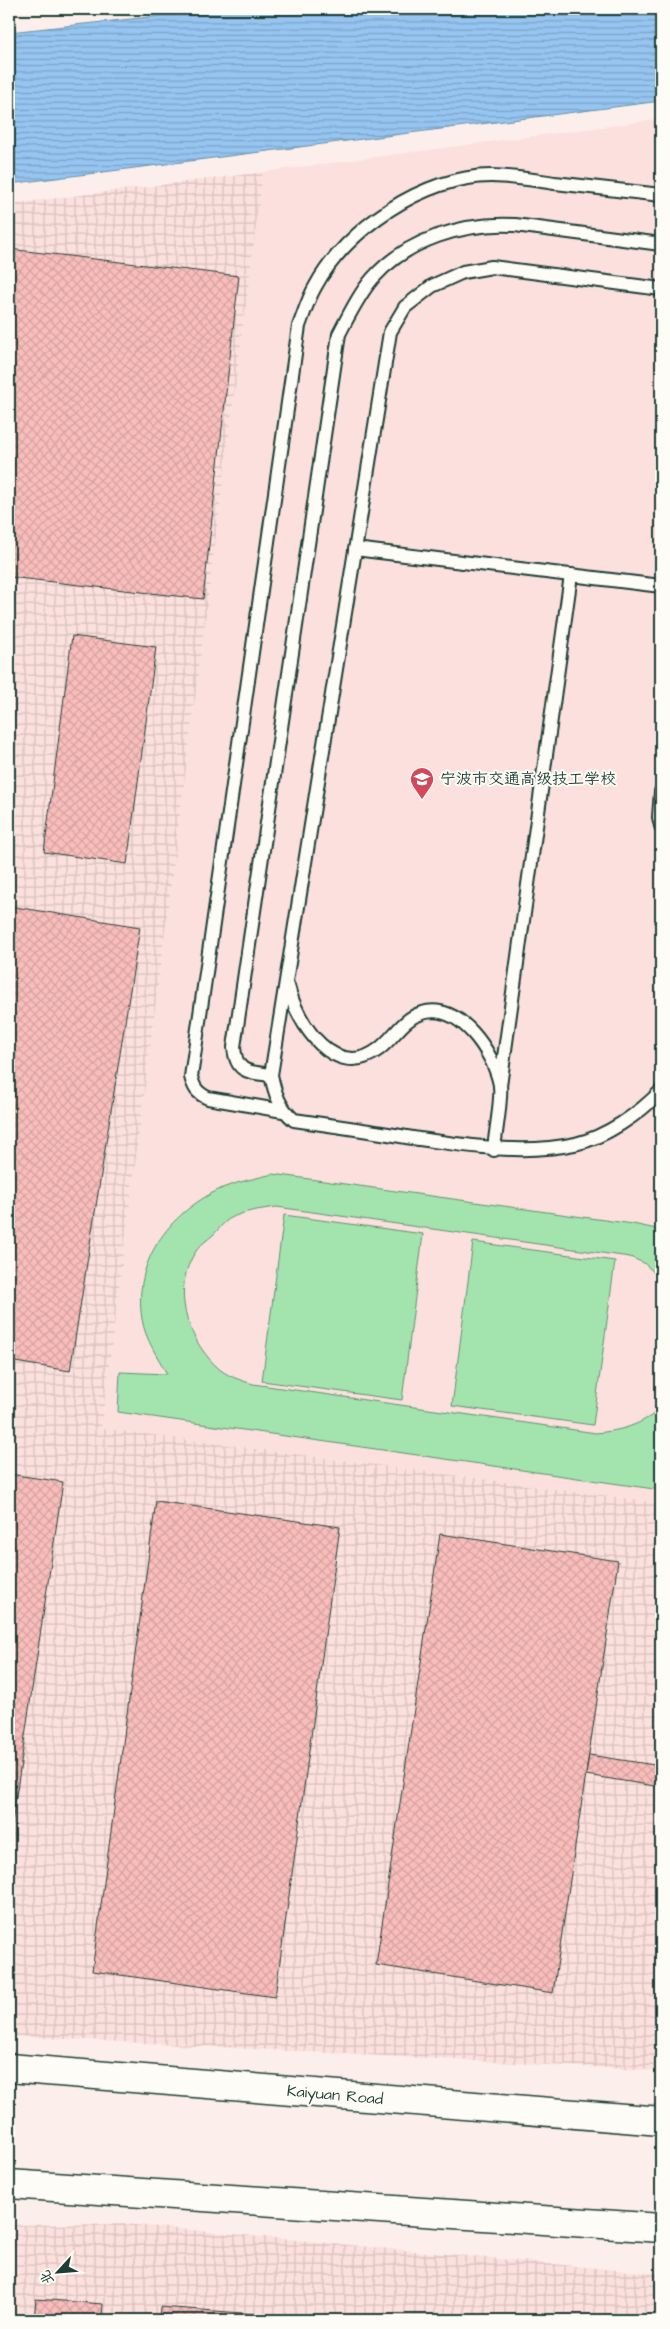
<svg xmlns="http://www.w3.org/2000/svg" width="670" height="2329" font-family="'Architects Daughter','LXGW WenKai TC',sans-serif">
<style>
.built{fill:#fbe0dd}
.industrial{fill:url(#industrial-grid)}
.grass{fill:#a3e4ae;stroke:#619071}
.water{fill:url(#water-rules);stroke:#668fa5}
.building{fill:url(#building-cross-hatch);stroke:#1f3d34}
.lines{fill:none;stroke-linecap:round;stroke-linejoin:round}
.service-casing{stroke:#1f3d34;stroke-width:16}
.secondary-casing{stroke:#1f3d34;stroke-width:31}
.service{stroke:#fdfcf7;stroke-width:12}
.secondary{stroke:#fdfcf7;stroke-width:28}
.labels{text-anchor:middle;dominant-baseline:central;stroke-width:4;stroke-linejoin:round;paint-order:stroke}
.poi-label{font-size:16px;fill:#1f3d34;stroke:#fdfcf7;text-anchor:start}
.street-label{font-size:16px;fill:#1f3d34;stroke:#fdfcf7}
</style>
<defs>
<pattern id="industrial-grid" width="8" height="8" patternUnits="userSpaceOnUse" patternTransform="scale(1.25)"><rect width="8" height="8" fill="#fbe0dd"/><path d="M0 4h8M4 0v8" fill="none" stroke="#d7c1be"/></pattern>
<pattern id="water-rules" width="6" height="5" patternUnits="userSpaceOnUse" patternTransform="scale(1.25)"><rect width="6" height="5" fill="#96c5f1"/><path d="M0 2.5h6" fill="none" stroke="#7aa1c4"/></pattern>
<pattern id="building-cross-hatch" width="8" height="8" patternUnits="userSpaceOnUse" patternTransform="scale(1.25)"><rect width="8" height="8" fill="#f9bdbb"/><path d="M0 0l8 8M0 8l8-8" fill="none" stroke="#d5a3a1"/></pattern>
</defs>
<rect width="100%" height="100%" fill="#fcefeb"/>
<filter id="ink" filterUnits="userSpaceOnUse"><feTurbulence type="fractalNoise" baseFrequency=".02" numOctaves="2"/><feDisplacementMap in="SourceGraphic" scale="10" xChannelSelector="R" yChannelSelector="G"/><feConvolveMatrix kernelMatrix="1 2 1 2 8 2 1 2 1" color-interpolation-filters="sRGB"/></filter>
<g filter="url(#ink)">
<polygon class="built" points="661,119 661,1503 101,1428 263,172"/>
<g class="industrial">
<polygon points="263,172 101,1428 661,1503 661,2071 9,2036 9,204"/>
<polygon points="125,2224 661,2274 661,2320 9,2320 9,2225"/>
</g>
<g class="grass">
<path d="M273 1174 633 1224 661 1230V1279L644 1263 630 1257 277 1207C262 1209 243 1211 229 1219 223 1223 218 1230 213 1235 207 1240 200 1245 196 1251 171 1288 186 1337 216 1366 226 1376 240 1380 253 1384L596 1433C624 1430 638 1426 661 1409V1490L118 1412 120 1372 167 1374C158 1357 145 1339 142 1319 132 1259 173 1209 225 1187 241 1181 257 1178 273 1174Z"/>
<polygon points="284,1215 423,1234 402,1400 262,1381"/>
<polygon points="473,1242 615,1261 593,1425 452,1406"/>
</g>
<polygon class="water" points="225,9 661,9 661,101 9,184 9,32"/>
<g class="building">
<polygon points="9,249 239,276 203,599 9,577"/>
<polygon points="72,636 156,647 127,864 44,852"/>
<polygon points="9,906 140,927 70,1371 9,1361"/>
<polygon points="9,1474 63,1482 9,1843"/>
<polygon points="156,1501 340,1527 275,1997 92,1971"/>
<polygon points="440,1534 618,1561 553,1993 376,1965"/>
<polygon points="589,1755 661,1766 661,1787 586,1775"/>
<polygon points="36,2299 103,2304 102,2320 34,2320"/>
<polygon points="160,2307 338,2320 159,2320"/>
</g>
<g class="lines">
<g class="service-casing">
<g id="service">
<path d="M661 289 492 267 463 272 432 286 405 307 390 332 271 1075C275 1094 279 1107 294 1120 336 1126 378 1132 419 1139 471 1146 523 1155 575 1144 606 1137 639 1114 661 1091"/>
<polyline points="355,549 661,586"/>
<polyline points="661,791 659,817 661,826"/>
<path d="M288 986C297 1023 335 1083 379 1049 395 1037 402 1019 422 1013 459 1001 494 1053 500 1085 502 1100 495 1134 494 1150"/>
<path d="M271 1075C248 1072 236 1073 234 1047L339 334C349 315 359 294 373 278 408 239 464 222 515 225L661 244"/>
<polyline points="500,1086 571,575"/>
<path d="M283 1111 208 1098C197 1093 194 1088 191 1077L299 326C304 313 308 299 315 287 346 229 424 176 491 176 512 176 534 180 555 183 591 187 626 191 661 195"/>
</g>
</g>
<g class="secondary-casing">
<g id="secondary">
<polyline points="9,2068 661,2121"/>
<polyline points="9,2184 661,2228"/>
</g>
</g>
<use href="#service" class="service"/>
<use href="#secondary" class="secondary"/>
</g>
</g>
<defs>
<g id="university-pin" transform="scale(1.25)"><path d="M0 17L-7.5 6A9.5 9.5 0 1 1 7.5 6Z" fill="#d1495b" stroke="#fdfcf7"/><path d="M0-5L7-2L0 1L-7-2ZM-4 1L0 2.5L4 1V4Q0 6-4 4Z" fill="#fff"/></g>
</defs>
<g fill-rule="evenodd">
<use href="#university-pin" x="422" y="779"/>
</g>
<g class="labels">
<g class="poi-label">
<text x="440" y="779">宁波市交通高级技工学校</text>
</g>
<g class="street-label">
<text transform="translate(335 2095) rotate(5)">Kaiyuan Road</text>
</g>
</g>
<rect width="670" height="2329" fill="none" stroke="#fdfcf7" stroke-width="30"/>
<rect x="15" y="15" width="640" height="2299" fill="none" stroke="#1f3d34" stroke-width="2" filter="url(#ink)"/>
<g transform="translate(58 2272) rotate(244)" stroke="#fdfcf7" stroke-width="4" paint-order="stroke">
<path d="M0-4L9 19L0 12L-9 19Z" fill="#1f3d34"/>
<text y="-8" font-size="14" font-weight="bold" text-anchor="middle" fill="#1f3d34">北</text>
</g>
</svg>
